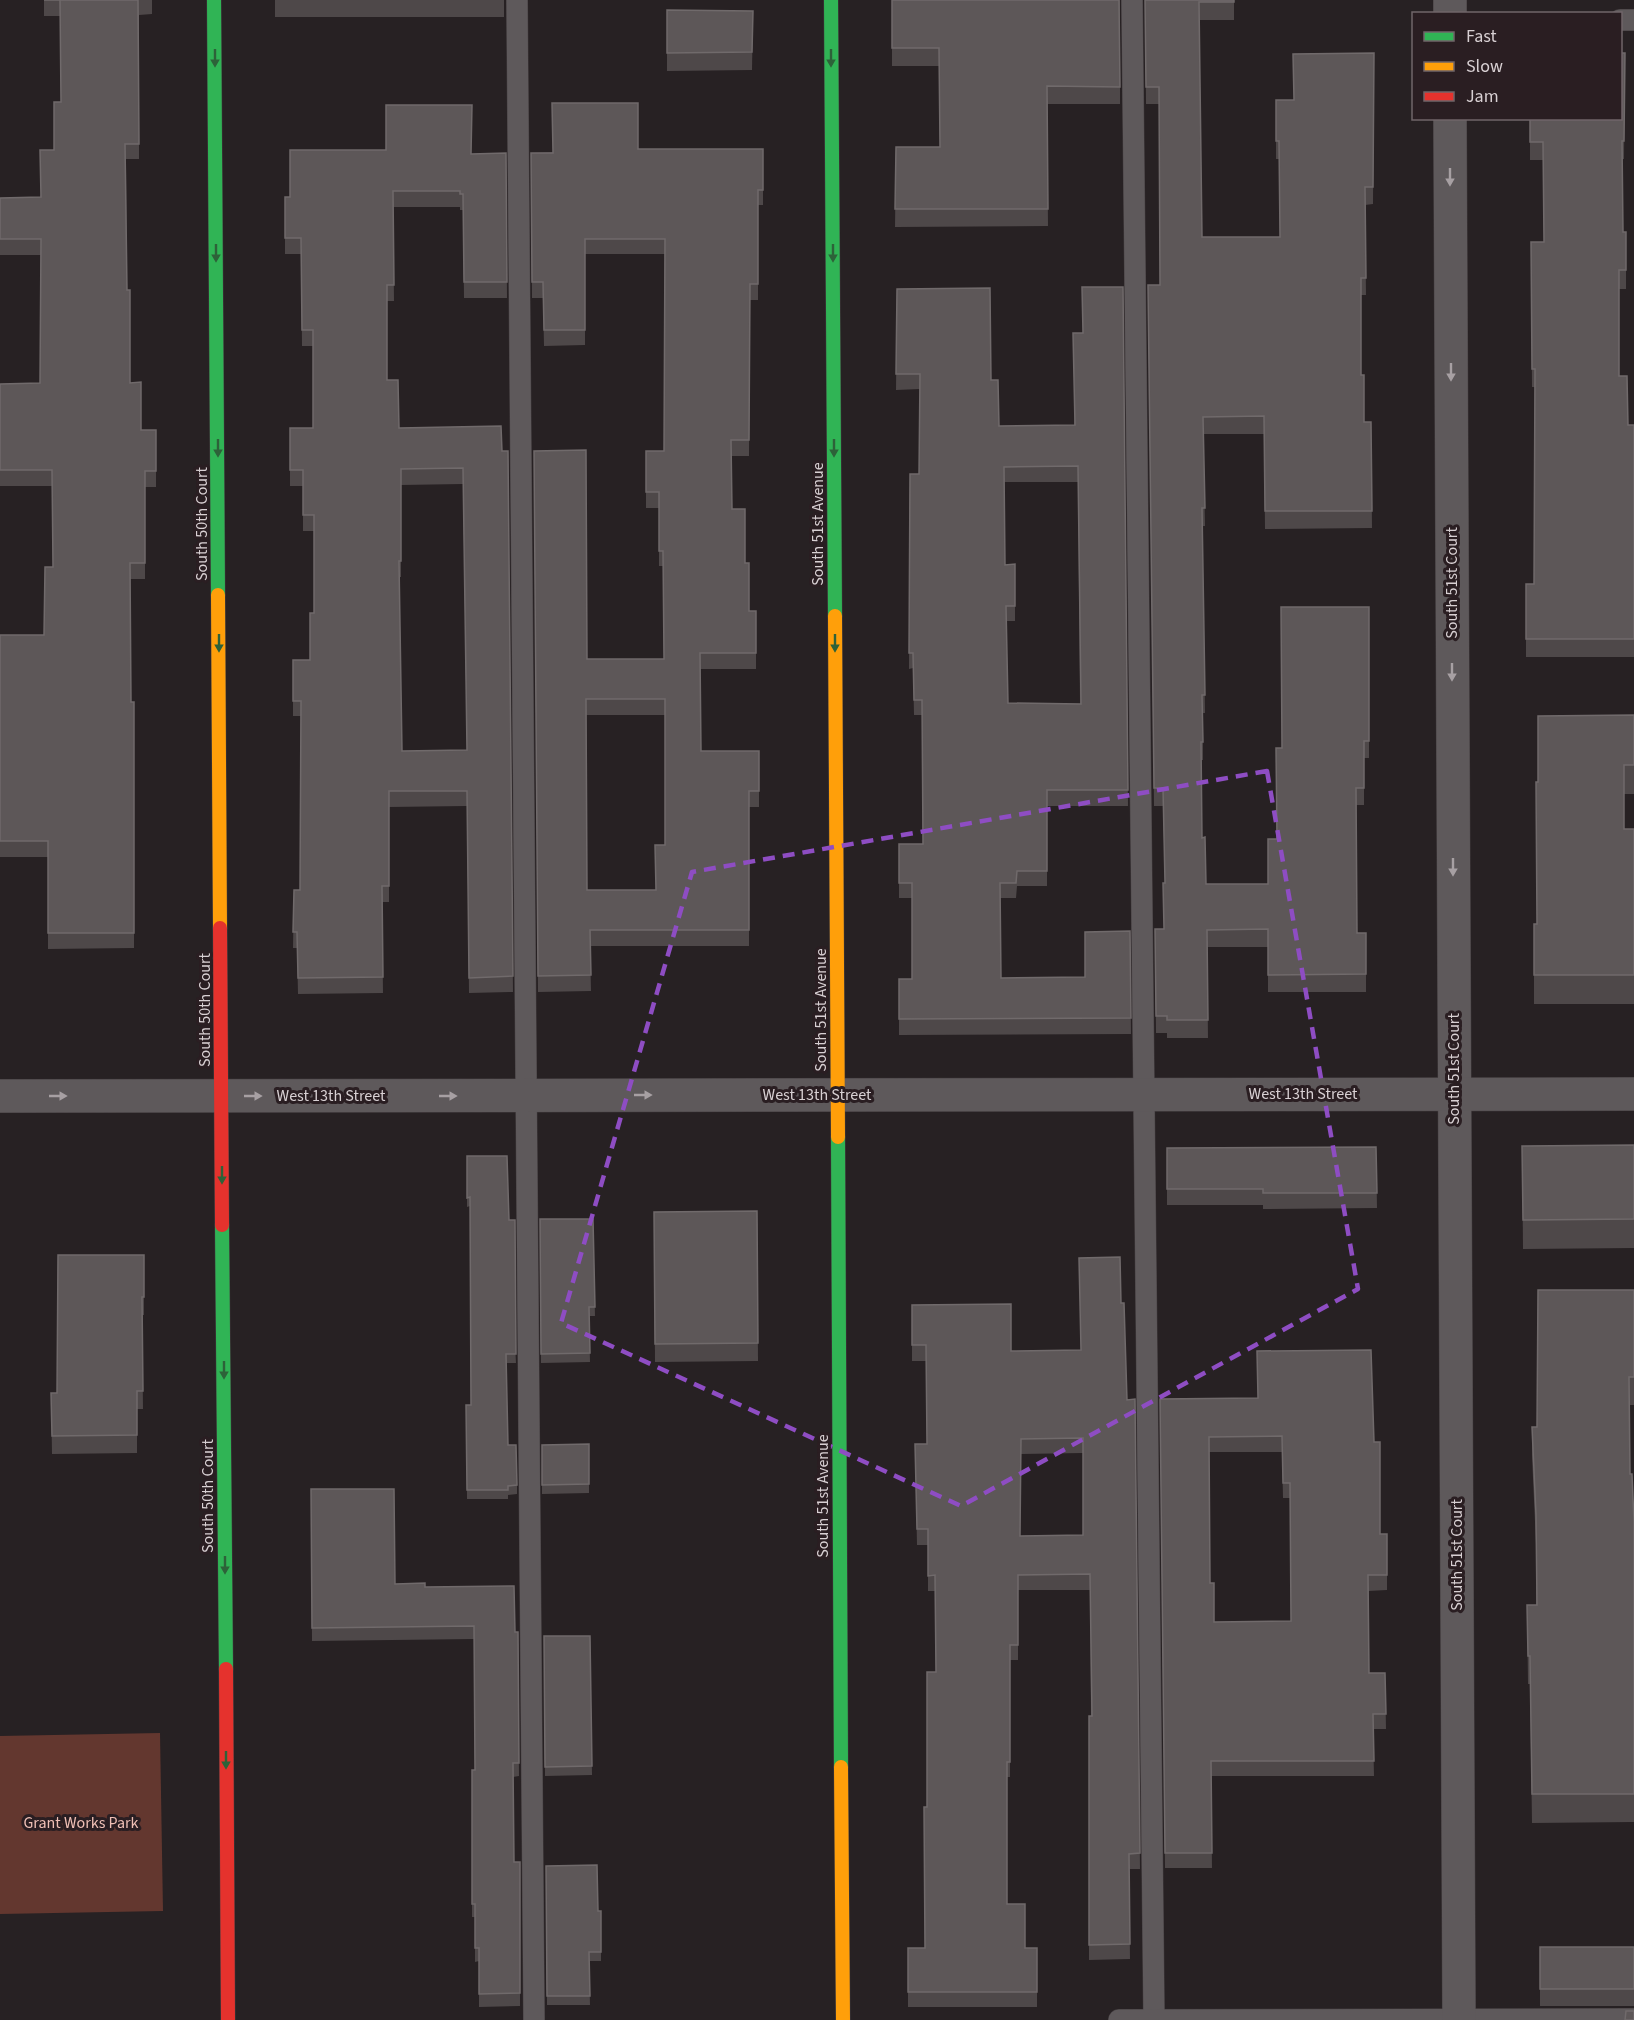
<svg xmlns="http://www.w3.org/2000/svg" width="1634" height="2020" font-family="'Source Sans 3',sans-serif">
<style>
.green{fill:#63372f}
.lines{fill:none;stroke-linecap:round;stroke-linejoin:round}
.lane-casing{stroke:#443e40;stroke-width:22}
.street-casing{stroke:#443e40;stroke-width:34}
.fast-casing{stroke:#443e40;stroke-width:15}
.slow-casing{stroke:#443e40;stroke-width:15}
.jam-casing{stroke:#443e40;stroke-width:15}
.lane{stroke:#5e595b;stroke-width:21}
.street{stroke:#5e595b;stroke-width:33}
.fast{stroke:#30b455;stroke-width:14}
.slow{stroke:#ff9f0a;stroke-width:14}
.jam{stroke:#e5322d;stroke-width:14}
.wall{fill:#4e4849;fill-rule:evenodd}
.building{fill:#5d5758;stroke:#706a6b;stroke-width:1.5;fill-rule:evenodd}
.oneway{fill:#2d6239}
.oneway2{fill:#a7a0a3}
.marked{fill:none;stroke:#8e4dc3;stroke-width:4.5;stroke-dasharray:12 8;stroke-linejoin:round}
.labels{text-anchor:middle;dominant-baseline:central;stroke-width:6;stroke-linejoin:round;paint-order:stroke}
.street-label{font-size:16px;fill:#d8d0d3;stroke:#2a1e22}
.park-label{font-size:16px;fill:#efbfb5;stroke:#2a1e22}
</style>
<rect width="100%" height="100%" fill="#272123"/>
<polygon class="green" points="160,1733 163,1911 0,1914 0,1736"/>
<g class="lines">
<g class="lane-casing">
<g id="lane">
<polyline points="517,0 534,2020"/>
<polyline points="1132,0 1154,2020"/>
<polyline points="1620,20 1634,20"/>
<polyline points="1119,2020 1634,2019"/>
</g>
</g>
<g class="street-casing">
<g id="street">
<polyline points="1450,0 1450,14"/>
<polyline points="1450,118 1459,2020"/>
<polyline points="0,1096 1634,1094"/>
</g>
</g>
<g class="fast-casing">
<g id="fast">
<polyline points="214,0 218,595"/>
<polyline points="831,0 835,616"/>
<polyline points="838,1137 841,1767"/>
<polyline points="222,1225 226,1669"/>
</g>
</g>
<g class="slow-casing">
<g id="slow">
<polyline points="218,595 220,928"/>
<polyline points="835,616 838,1137"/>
<polyline points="841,1767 843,2020"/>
</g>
</g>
<g class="jam-casing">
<g id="jam">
<polyline points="220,928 222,1225"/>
<polyline points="226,1669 228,2020"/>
</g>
</g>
<use href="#lane" class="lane"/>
<use href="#street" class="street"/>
<use href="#fast" class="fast"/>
<use href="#slow" class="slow"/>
<use href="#jam" class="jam"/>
</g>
<g class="wall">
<polygon points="44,0 152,0 152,14 139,15 139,159 126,159 127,290 130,383 141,430 156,430 156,487 145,487 145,579 130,579 131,702 134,702 134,948 48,949 48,857 0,857 0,635 44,635 53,567 52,486 0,486 0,384 40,383 41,255 0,255 0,198 40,197 54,150 61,102 60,16 44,16"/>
<rect x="275" y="0" width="229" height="17"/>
<polygon points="892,0 1120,0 1120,104 1047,104 1048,226 895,227 896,147 940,147 939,66 892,66"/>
<polygon points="1145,0 1234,0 1234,20 1199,20 1202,237 1280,237 1279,159 1276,159 1276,100 1294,100 1374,53 1373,204 1365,205 1366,295 1361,295 1361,375 1364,422 1371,422 1372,528 1265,529 1264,434 1203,434 1205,526 1202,526 1205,713 1203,713 1203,760 1201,760 1202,838 1206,884 1268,884 1277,839 1282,748 1369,607 1369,758 1364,758 1364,805 1356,805 1357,933 1366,933 1366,992 1268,992 1268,947 1207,947 1208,1038 1167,1038 1167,1033 1156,1033 1155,929 1164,929 1165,883 1163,806 1154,806 1148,285 1160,285 1159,104 1146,104"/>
<polygon points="667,10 753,11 752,70 667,71"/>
<polygon points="1625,53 1624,159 1622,159 1623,232 1626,232 1626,289 1619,289 1619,376 1628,425 1634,425 1634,657 1526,657 1526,584 1534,584 1535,387 1532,387 1531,242 1544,242 1543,160 1530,160 1530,118"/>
<path d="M638 149H763V205H758V300H750L749 456H731L732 509 745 563 749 611H756V669H700L701 751H759V807H749V946H590L591 991 538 992 534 451 587 659H664L663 566H659V508H646V451H664L665 254H585V345L544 346 543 298H532L531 153ZM586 715H665V845L656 890H587Z"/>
<path d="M506 153 507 298H464L463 210H460V207H393L394 301H387V380L399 428 502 451H508L513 992 469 993 467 806 389 807V902H382L383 993 298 994 297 948H293L294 890H300L301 716H293V660H310L314 613V531H303V486H290V428H313V346H302L301 254H285V197H290L472 154ZM463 484 467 750 402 751 399 577H401V485Z"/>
<path d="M1123 287 1128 806H1047V886H1017L1016 898H1000L1001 978 1085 977 1130 931 1131 1034 899 1035V979H912V898H899V844H923L922 715H914L913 668 909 669 910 474H919L920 389 896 390 897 289 991 380 999 426 1074 425 1082 333ZM1004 482H1078L1080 704 1008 703 1006 621H1015V564L1005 565Z"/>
<polygon points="1634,715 1634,794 1624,794 1624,829 1634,829 1634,1004 1534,1004 1534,924 1537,924"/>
<polygon points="1634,1145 1634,1248 1523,1249 1522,1146"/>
<polygon points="1376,1147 1377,1208 1263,1209 1263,1205 1167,1205 1167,1148"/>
<polygon points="467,1156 509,1220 516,1363 506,1363 508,1445 517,1485 517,1494 508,1495 508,1499 467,1499 466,1405 471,1405 470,1206 467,1207"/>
<polygon points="757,1211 758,1361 655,1362 654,1212"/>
<polygon points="540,1219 593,1219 595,1316 589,1316 590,1362 541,1363"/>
<polygon points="144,1255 144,1315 142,1315 143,1409 137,1409 137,1453 52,1454 51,1393 57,1393"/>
<polygon points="1634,1290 1634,1405 1629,1405 1630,1474 1634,1522 1634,1822 1532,1823 1530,1684 1528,1684 1527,1605 1536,1605 1536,1544 1532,1456 1532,1427 1537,1427"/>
<path d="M1121 1303 1127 1400 1135 1399 1140 1869H1129L1130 1959 1089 1960V1716H1091L1090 1590H1018V1660H1010V1777H1007V1904L1025 1948H1037V2007H908V1948H925L927 1807 936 1672 935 1591H928V1545H917L915 1444H927L926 1361H912V1305L1011 1351 1081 1350ZM1083 1453V1535L1020 1536 1021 1454Z"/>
<path d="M1160 1399 1374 1442 1380 1534 1387 1575V1590L1368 1591 1369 1673H1385L1386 1729H1373L1374 1776H1211L1212 1868H1165ZM1209 1452H1282L1283 1498H1290L1291 1621 1214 1622 1210 1583Z"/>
<polygon points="589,1444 589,1493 542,1494 542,1445"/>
<polygon points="311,1489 395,1584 425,1587 515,1632 518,1632 519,1776 513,1777 514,1862 520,1862 520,2006 479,2007 479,1961 475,1962 475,1917 472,1917 472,1770 475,1770 474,1639 312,1641"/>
<polygon points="544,1636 590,1636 592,1775 545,1776"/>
<polygon points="546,1866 598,1911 601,1911 601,1961 589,1961 590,2005 547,2005"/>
<rect x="1540" y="1947" width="94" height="59"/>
</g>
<g class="building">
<polygon points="44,0 138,0 139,144 125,144 127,290 130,290 130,383 141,382 141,430 156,430 156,471 145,471 145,563 130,563 131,702 134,702 134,933 48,933 48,841 0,841 0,635 44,635 45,567 53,567 52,470 0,470 0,384 40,383 41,239 0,239 0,198 41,197 40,150 54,150 54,102 61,102 60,0"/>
<polygon points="892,0 1119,0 1120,87 1047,86 1048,209 895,209 896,147 940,147 939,48 892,48"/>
<polygon points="1145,0 1234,0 1234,2 1199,2 1202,237 1280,237 1279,141 1276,141 1276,100 1294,100 1293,54 1374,53 1373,187 1365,187 1366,278 1361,278 1361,375 1364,375 1364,422 1371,422 1372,511 1265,511 1264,416 1203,417 1205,508 1202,508 1205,695 1202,695 1203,742 1201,742 1202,838 1205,837 1206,884 1268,884 1268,839 1277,839 1276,748 1282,748 1281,607 1369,607 1369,741 1364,741 1364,788 1356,788 1357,933 1366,933 1366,974 1268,975 1268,929 1207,930 1208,1020 1167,1020 1167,1016 1156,1016 1155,929 1164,929 1163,883 1165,883 1163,788 1154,788 1148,285 1160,285 1159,87 1146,87"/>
<polygon points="667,10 753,11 752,52 667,53"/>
<polygon points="1620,53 1625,53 1624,141 1622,141 1623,232 1626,232 1626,270 1619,270 1619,376 1627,376 1628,425 1634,425 1634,639 1526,639 1526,584 1534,584 1535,369 1532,369 1531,242 1544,242 1543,142 1530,142 1530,118 1620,118"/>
<path d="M552 103H638V149H763V190H758V284H750L749 440H731L732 509H745V563H749V611H756V653H700L701 751H759V791H749V930H590L591 975 538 976 534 451 586 450 587 659H664L663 551H659V492H646V451H664L665 239H585V330H544L543 282H532L531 153H553ZM586 699H665V845H655L656 890H587Z"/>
<path d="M386 105H472L471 154 506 153 507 282H464L463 194H460V191H393L394 285H387V380H398L399 428 501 426 502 451H508L513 976 469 978 467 791H389V886H382L383 977 298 978 297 932H293L294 890H300L301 701H293V660H310V613H314V515H303V470H290V428H313V330H302L301 238H285V197H290V150H386ZM463 468 467 750 402 751 399 561H401V469Z"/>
<path d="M1082 287H1123L1128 790H1047V871H1017L1016 883H1000L1001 978 1085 977V932L1130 931 1131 1018 899 1019V979H912V883H899V844H923L922 700H914L913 653H909L910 474H919L920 374H896L897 289 990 288 991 380H998L999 426 1075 425 1073 333H1083ZM1078 466 1081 704 1008 703 1006 606H1015V564L1005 565 1004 467Z"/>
<polygon points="1634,715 1634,765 1624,765 1624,829 1634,829 1634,975 1534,975 1534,924 1537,924 1536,782 1538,782 1538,716"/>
<polygon points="1634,1145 1634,1219 1523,1220 1522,1146"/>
<polygon points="1376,1147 1377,1193 1263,1193 1263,1189 1167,1189 1167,1148"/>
<polygon points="467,1156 507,1156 509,1220 515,1220 516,1354 506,1354 508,1445 516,1445 517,1485 508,1486 508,1490 467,1490 466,1405 471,1405 470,1197 467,1198"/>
<polygon points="757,1211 758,1343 655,1344 654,1212"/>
<polygon points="540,1219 593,1219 595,1307 589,1307 590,1353 541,1354"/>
<polygon points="58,1255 144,1255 144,1297 142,1297 143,1391 137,1391 137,1435 52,1436 51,1393 57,1393"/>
<path d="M1120 1257 1121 1303H1124L1127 1400 1135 1399 1140 1853 1129 1854 1130 1944 1089 1945V1716H1092L1090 1574 1018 1575V1645H1010V1762H1007V1904H1025V1948H1037V1992H908V1948H925L924 1807H927V1672H936L935 1575 928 1576V1529H917L915 1444H927L926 1345H912V1305L1011 1304V1351L1081 1350 1079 1258ZM1083 1438V1535L1020 1536 1021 1439Z"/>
<polygon points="1538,1290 1634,1290 1634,1377 1629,1377 1630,1474 1632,1474 1634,1522 1634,1794 1532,1794 1530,1656 1528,1656 1527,1605 1537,1605 1536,1515 1532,1427 1537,1427"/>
<path d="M1371 1350 1374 1442H1380V1534H1387V1575H1368L1369 1673H1385L1386 1714H1373L1374 1761H1211L1212 1853H1165L1160 1399 1258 1398 1257 1351ZM1282 1436 1283 1483H1290L1291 1621 1214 1622V1583H1210L1209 1437Z"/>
<polygon points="589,1444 589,1484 542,1485 542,1445"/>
<polygon points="311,1489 394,1489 395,1584 425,1583 425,1587 514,1586 515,1632 518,1632 519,1763 513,1763 514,1862 520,1862 520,1993 479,1994 479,1948 475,1948 475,1904 472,1904 472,1770 475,1770 474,1626 312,1628"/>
<polygon points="544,1636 590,1636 592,1766 545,1767"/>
<polygon points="597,1865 598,1911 601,1911 601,1952 589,1952 590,1996 547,1996 546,1866"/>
<rect x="1540" y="1947" width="94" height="42"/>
<polygon points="1626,2011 1634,2011 1634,2020 1625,2020"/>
</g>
<defs><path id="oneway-solid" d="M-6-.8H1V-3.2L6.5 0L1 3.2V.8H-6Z" transform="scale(1.5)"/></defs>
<g class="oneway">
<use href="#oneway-solid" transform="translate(215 58) rotate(90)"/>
<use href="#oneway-solid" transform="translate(831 58) rotate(90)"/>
<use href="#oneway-solid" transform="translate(216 253) rotate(90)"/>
<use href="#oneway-solid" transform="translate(833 253) rotate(90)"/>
<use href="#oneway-solid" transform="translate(218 448) rotate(90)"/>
<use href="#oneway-solid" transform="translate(834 448) rotate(90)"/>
<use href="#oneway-solid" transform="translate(219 643) rotate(90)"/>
<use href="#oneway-solid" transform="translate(835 643) rotate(90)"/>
<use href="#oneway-solid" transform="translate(222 1175) rotate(90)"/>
<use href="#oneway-solid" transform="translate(224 1370) rotate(90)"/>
<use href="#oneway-solid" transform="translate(225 1565) rotate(90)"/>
<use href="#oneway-solid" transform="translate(226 1760) rotate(90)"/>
</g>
<g class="oneway2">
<use href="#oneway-solid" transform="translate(1450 177) rotate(90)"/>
<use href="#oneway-solid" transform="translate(1451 372) rotate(90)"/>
<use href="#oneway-solid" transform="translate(1452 672) rotate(90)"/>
<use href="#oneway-solid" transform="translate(1453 867) rotate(90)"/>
<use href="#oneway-solid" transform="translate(643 1095)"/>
<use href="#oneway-solid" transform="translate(58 1096)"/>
<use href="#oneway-solid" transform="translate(253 1096)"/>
<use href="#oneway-solid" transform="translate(448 1096)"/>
</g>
<path class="marked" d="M1267 771 1358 1289 961 1506 561 1323 692 872Z"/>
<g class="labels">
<g class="street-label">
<text transform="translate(202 524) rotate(-90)">South 50th Court</text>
<text transform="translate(818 524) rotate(-90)">South 51st Avenue</text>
<text transform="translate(1452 583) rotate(-90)">South 51st Court</text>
<text transform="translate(205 1010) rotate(-90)">South 50th Court</text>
<text transform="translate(821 1010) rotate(-90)">South 51st Avenue</text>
<text transform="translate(1454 1069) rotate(-90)">South 51st Court</text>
<text x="1303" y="1094">West 13th Street</text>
<text x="817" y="1095">West 13th Street</text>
<text x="331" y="1096">West 13th Street</text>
<text transform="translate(208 1496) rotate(-90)">South 50th Court</text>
<text transform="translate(823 1496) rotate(-90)">South 51st Avenue</text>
<text transform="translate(1457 1555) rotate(-90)">South 51st Court</text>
</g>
<g class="park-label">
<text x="81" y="1823">Grant Works Park</text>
</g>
</g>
<rect x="1412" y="12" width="210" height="108" fill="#2a1e22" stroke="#706569" stroke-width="1.5"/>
<rect x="1424" y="32" width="30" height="9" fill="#30b455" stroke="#706569" stroke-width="1.5"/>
<text x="1466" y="42" font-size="18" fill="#d8d0d3">Fast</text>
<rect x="1424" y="62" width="30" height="9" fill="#ff9f0a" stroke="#706569" stroke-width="1.5"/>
<text x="1466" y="72" font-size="18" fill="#d8d0d3">Slow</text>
<rect x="1424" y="92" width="30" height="9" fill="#e5322d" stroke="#706569" stroke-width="1.5"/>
<text x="1466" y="102" font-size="18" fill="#d8d0d3">Jam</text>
</svg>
